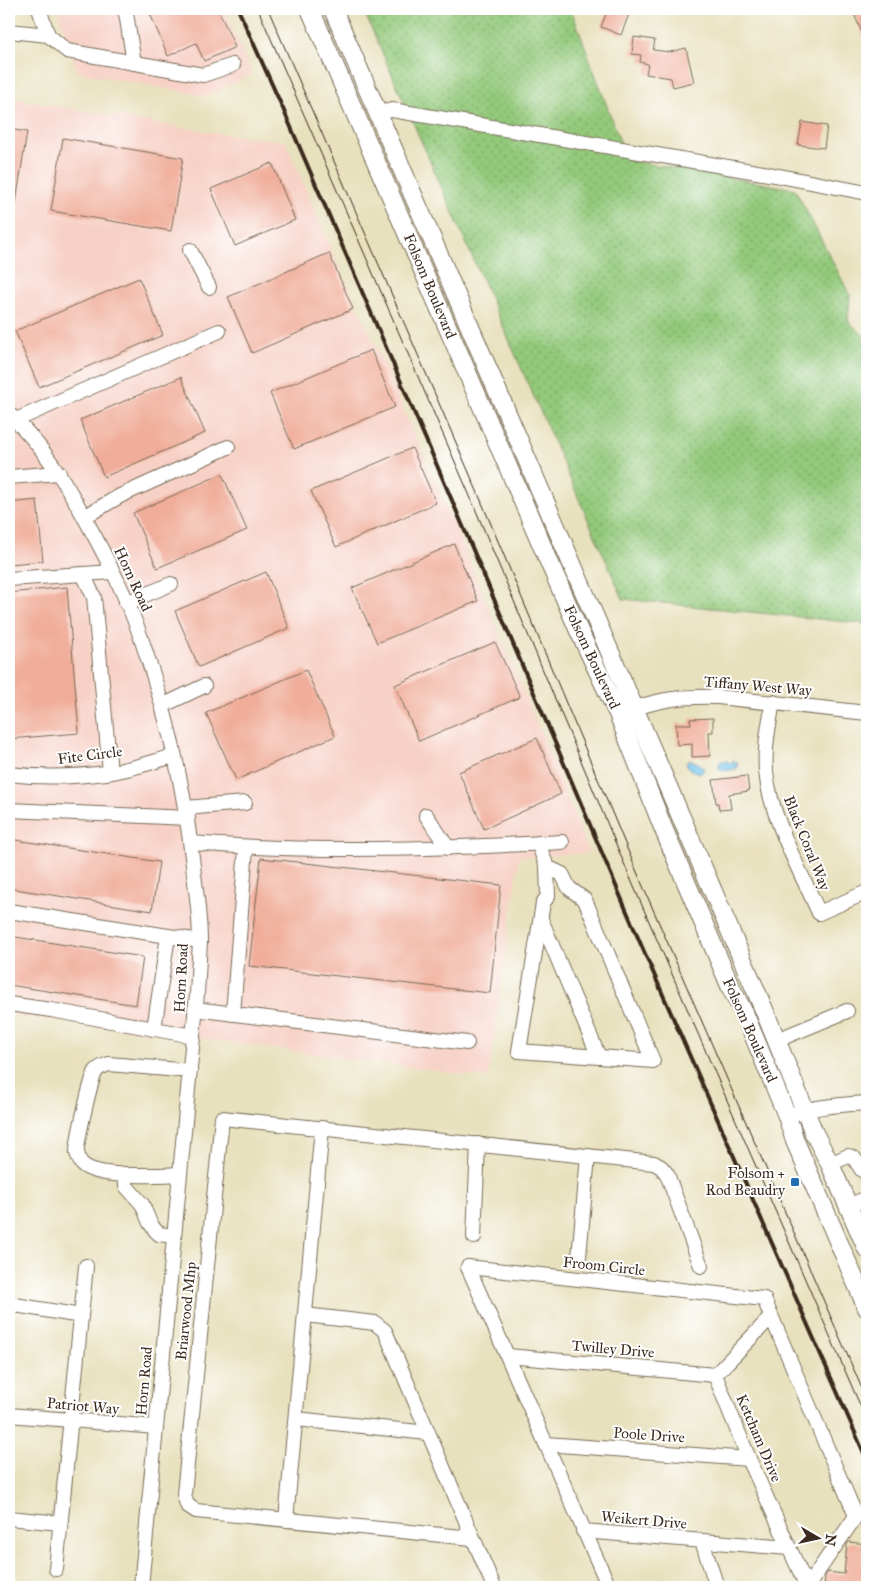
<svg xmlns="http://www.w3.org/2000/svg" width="876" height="1596" font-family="'IM FELL Great Primer',serif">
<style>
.built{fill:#f7d1c6}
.grass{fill:url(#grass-dots);stroke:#677a4c}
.water{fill:url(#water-ripples);stroke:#527482}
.building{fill:#f0ad9a}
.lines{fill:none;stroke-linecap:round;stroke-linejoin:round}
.minor-casing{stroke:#786a56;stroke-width:16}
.major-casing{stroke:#786a56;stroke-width:20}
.minor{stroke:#fff;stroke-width:14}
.major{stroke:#fff;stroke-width:18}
.tram{stroke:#3b2a1e;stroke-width:1}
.rail{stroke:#3b2a1e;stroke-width:4}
.poi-dot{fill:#1f6fb2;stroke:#fff;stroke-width:2}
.labels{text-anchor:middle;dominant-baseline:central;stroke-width:4;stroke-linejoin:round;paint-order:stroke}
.street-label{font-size:15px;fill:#3b2a1e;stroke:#fff}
.poi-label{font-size:15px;fill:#3b2a1e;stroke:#fff;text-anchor:end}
</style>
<defs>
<pattern id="grass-dots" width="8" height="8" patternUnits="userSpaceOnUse" patternTransform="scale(1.25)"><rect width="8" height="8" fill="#93c97a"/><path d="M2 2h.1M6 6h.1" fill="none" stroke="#79a363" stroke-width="1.8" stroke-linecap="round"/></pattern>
<pattern id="water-ripples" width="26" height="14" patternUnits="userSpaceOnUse" patternTransform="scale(1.25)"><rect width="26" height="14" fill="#69bde6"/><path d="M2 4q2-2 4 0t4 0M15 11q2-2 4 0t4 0" fill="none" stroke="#589aba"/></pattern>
</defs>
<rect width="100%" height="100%" fill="#fff"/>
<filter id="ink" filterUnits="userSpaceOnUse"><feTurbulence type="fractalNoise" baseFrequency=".02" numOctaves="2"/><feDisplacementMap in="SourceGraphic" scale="10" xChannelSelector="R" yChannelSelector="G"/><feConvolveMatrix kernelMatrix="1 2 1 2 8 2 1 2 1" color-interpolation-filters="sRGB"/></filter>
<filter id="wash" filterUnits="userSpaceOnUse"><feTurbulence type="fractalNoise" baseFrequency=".0096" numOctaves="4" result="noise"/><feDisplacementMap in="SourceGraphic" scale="20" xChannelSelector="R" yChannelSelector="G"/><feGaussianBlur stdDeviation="1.12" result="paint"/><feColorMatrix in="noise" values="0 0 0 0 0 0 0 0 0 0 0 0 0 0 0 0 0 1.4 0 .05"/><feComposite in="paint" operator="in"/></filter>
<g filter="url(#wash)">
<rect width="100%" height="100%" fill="#e8e1be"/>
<g class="built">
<polygon points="57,9 224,9 252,74 206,96 77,72"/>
<polygon points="9,98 214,133 285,141 331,249 378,351 462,544 546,745 589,853 519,857 488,1078 213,1040 9,1015"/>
</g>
<polygon class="grass" points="363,9 571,9 627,160 795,189 850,295 848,321 867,339 867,624 623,599"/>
<g class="water">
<path d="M689 760C694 760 702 764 704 770L701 773C695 773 688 769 686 762Z"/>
<polygon points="721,761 727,761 729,763 735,761 738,763 736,769 723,771 719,768 719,764"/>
</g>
<g id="blocks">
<g class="building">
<polygon points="148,9 218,9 235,47 204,61 196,43 168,56"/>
<polygon points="608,9 631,9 621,35 601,27"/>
<polygon points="852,9 867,9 867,45"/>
<polygon points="634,37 655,40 653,50 670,52 686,48 694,82 673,87 671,78 646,74 648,64 640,62 641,55 632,54"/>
<polygon points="802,122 827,126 824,148 798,145"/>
<polygon points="9,129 27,132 15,209 9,208"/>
<polygon points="63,138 183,158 171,231 51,211"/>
<polygon points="272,163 295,220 235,246 211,189"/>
<polygon points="329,253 353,309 252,353 228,297"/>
<polygon points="139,278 163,335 39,387 15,331"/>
<polygon points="371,350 395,407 294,449 270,393"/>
<polygon points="181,377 205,433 104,477 80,420"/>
<polygon points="412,448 436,503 336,547 311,491"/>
<polygon points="222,474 247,530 157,568 133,513"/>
<polygon points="37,500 43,561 9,564 9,503"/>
<polygon points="454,544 478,601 377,643 352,588"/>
<polygon points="266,572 289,628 199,667 175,611"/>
<polygon points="67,587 79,733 9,739 9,593"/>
<polygon points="495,642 520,697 419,741 395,685"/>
<polygon points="306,670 335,736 236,780 206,713"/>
<polygon points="713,718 713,732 709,732 710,756 692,757 692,744 677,745 676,724 691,724 690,719"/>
<polygon points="537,738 561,794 484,829 459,772"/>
<polygon points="747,776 749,791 729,794 731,809 719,810 718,803 716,803 713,780"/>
<polygon points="9,839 159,862 152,911 9,888"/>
<polygon points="261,858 501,885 490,993 249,966"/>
<polygon points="9,936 143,957 136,1005 9,985"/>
<polygon points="849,1542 867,1544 867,1568 864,1587 824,1587 825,1576 828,1572 844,1574 847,1544"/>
</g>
</g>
</g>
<g filter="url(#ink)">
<use href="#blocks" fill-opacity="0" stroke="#786a56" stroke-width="1"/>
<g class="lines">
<g class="minor-casing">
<g id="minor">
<polyline points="39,9 48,35"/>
<polyline points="123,9 126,13 134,63"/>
<polyline points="9,31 48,35 67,51 203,75 233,65"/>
<polyline points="378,113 392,110 769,174 867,193"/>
<polyline points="190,250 209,287"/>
<path d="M9 414C43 445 66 483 88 524 108 561 129 601 142 641 167 713 185 790 193 866 196 891 200 916 200 941 199 959 198 977 197 994L141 1587"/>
<polyline points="16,420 219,331"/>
<polyline points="9,477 59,473"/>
<polyline points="84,517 120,496 228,447"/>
<polyline points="83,574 94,597 110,772"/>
<polyline points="9,579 113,572"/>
<polyline points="126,603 171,584"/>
<path d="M773 702C769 725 764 747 766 771 770 817 800 870 819 913L867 892"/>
<polyline points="162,706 204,686"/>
<path d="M626 712C656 699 685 696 718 697L867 713"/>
<path d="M9 774C41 778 74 777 106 773 129 770 152 762 174 756"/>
<polyline points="185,808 245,803"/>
<polyline points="9,810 188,818"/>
<polyline points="426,815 448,848"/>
<path d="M191 843C314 853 439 849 562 842"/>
<polyline points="538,843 547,867 548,896 543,903 519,1051 653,1061 585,900 569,888 562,874 547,867"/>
<polyline points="9,911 200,941"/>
<polyline points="541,919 599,1057"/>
<polyline points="9,1004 51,1010 193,1036"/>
<polyline points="195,1009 467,1043"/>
<polyline points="233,1014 246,848"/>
<polyline points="154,1029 168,936"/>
<polyline points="777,1040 847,1011"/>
<path d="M787 1116C814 1106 839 1105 867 1103"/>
<polyline points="830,1164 848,1156 854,1158 862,1170 867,1174"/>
<polyline points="125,1174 126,1186 142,1204 150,1223 155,1230 159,1234 174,1236"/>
<path d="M180 1174C158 1175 97 1179 82 1164 80 1162 78 1156 77 1153 76 1144 91 1078 96 1071 99 1067 104 1066 109 1064L190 1071"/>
<polyline points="848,1206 867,1198"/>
<polyline points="474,1237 478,1144"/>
<polyline points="579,1257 588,1156"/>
<polyline points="468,1267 764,1299 856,1516 807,1587"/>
<polyline points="468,1267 609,1587"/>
<polyline points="9,1304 81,1316"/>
<polyline points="305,1315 375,1323 385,1331 494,1587"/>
<polyline points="771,1317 715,1375 749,1459 807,1587"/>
<polyline points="508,1356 715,1375"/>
<polyline points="9,1415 156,1427"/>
<polyline points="296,1419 428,1433"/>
<polyline points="546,1444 749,1459"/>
<polyline points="9,1518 60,1523"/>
<polyline points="286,1520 322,1128"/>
<polyline points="583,1531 789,1548"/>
<polyline points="472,1538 196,1511 187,1505 184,1494 222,1118 654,1163 661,1167 667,1174 701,1266"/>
<polyline points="702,1541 717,1587"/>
<polyline points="56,1569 86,1266"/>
</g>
</g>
<g class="major-casing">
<g id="major">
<polyline points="310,9 579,631 619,716 664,830 731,988 745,1015 787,1116 795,1141 867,1308"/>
<polyline points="333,9 765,1012 814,1133 830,1164 867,1249"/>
</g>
</g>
<use href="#minor" class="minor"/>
<use href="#major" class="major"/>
<g class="tram">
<polyline points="258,9 469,494 634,887 867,1421"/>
<polyline points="268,9 477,491 642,884 867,1400"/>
</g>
<polyline class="rail" points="238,9 284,111 445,484 642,947 867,1460"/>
</g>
</g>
<rect class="poi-dot" x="790" y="1177" width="10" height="10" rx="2.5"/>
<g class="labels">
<g class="street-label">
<text transform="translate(430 286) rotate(67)">Folsom Boulevard</text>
<text transform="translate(133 579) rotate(65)">Horn Road</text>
<text transform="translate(592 657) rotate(65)">Folsom Boulevard</text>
<text transform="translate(758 686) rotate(5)">Tiffany West Way</text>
<text transform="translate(90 755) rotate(-7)">Fite Circle</text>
<text transform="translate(807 843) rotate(68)">Black Coral Way</text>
<text transform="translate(181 978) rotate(-87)">Horn Road</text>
<text transform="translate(750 1030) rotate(66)">Folsom Boulevard</text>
<text transform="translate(604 1266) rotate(6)">Froom Circle</text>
<text transform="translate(186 1311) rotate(-84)">Briarwood Mhp</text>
<text transform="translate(613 1349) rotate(5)">Twilley Drive</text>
<text transform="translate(144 1381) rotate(-85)">Horn Road</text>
<text transform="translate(83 1406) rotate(5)">Patriot Way</text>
<text transform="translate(649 1435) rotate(4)">Poole Drive</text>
<text transform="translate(759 1438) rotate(67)">Ketcham Drive</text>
<text transform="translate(644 1520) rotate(5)">Weikert Drive</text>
</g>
<g class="poi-label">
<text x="785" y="1173">Folsom +<tspan x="785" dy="17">Rod Beaudry</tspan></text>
</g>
</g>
<rect width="876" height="1596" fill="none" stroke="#fff" stroke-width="30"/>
<g transform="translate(818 1538) rotate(99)" stroke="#ffffff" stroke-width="4" paint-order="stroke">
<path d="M0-4L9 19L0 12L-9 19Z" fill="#3b2a1e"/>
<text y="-8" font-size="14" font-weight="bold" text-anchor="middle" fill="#3b2a1e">N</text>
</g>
</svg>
